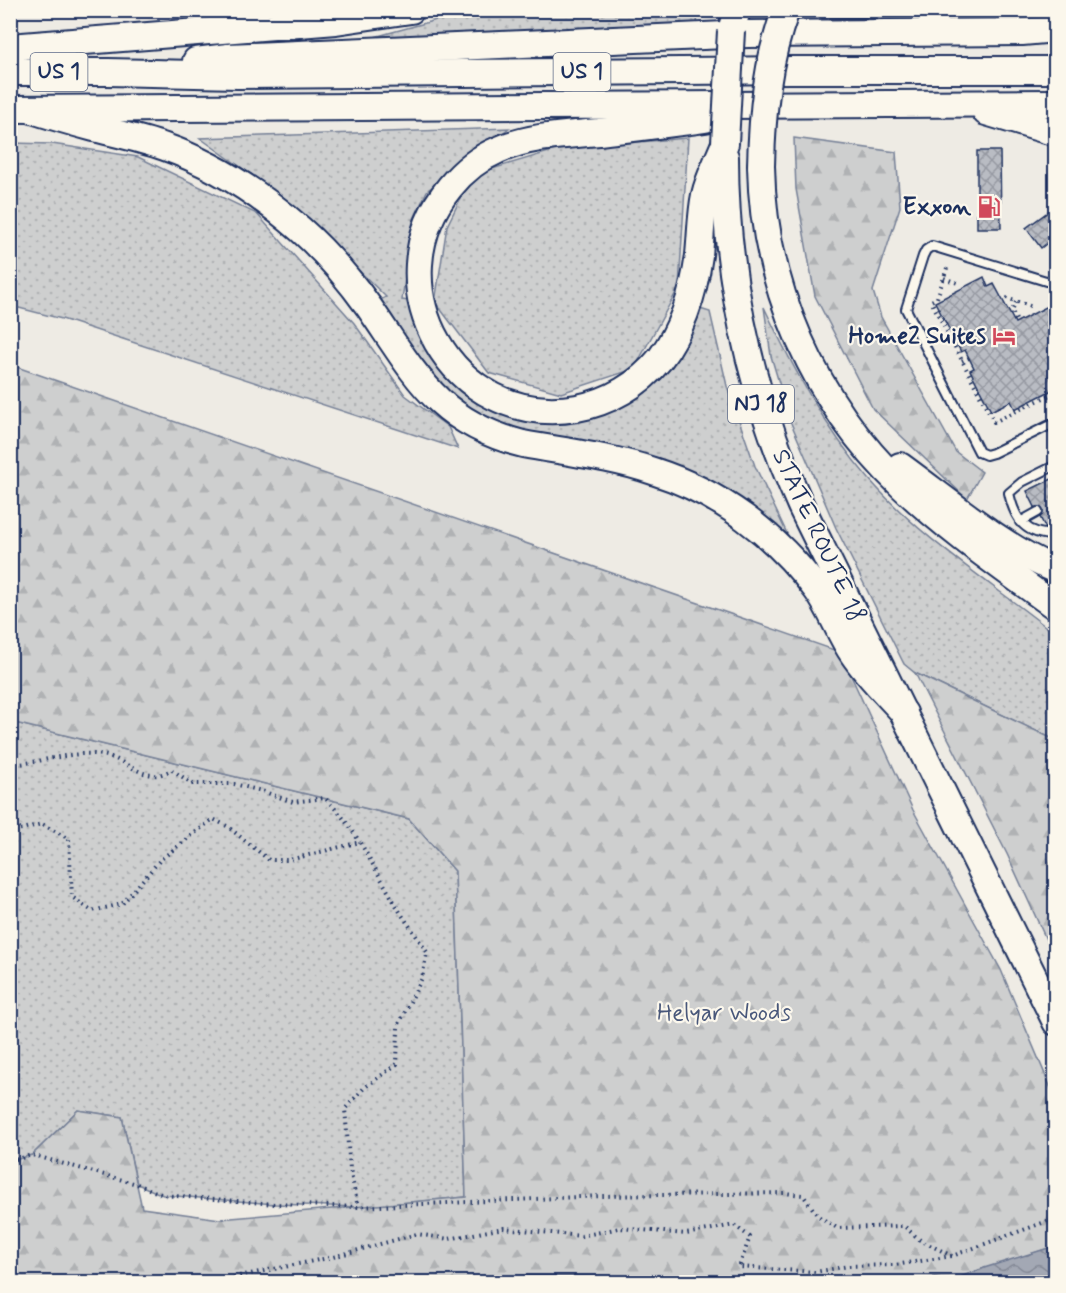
<svg xmlns="http://www.w3.org/2000/svg" width="1066" height="1293" font-family="Mynerve,sans-serif">
<style>
.grass{fill:url(#grass-dots);stroke:#747f96;stroke-width:1.5}
.forest{fill:url(#forest-firs);stroke:#747f96;stroke-width:1.5}
.water{fill:url(#water-waves);stroke:#6d7892;stroke-width:1.5}
.building{fill:url(#building-cross-hatch);stroke:#1b2f5e;stroke-width:1.5}
.lines{fill:none;stroke-linecap:round;stroke-linejoin:round}
.service-casing{stroke:#1b2f5e;stroke-width:12}
.trunk-casing{stroke:#1b2f5e;stroke-width:30}
.path{stroke:#1b2f5e;stroke-width:4;stroke-dasharray:1.5 4.5;stroke-linecap:butt}
.service{stroke:#fbf7ec;stroke-width:8}
.trunk{stroke:#fbf7ec;stroke-width:26}
.trunk-bridge-casing{stroke:#1b2f5e;stroke-width:30;stroke-linecap:butt}
.trunk-bridge{stroke:#fbf7ec;stroke-width:26}
.labels{text-anchor:middle;dominant-baseline:central;stroke-width:4.5;stroke-linejoin:round;paint-order:stroke}
.shield{fill:#fbf7ec;stroke:#5e6b89;stroke-width:1.5}
.shield-label{font-size:22px;font-weight:bold;fill:#1b2f5e}
.poi-label{font-size:24px;font-weight:bold;fill:#1b2f5e;stroke:#fbf7ec;text-anchor:end}
.street-label{font-size:24px;fill:#1b2f5e;stroke:#fbf7ec}
.park-label{font-size:24px;fill:#48577a;stroke:#fbf7ec}
</style>
<defs>
<pattern id="grass-dots" width="8" height="8" patternUnits="userSpaceOnUse" patternTransform="scale(1.5)"><rect width="8" height="8" fill="#cecfcf"/><path d="M2 2h.1M6 6h.1" fill="none" stroke="#b0b2b4" stroke-width="1.8" stroke-linecap="round"/></pattern>
<pattern id="forest-firs" width="22" height="20" patternUnits="userSpaceOnUse" patternTransform="scale(1.5)"><rect width="22" height="20" fill="#cecfcf"/><path d="M5 1l3.5 6h-7zM16 11l3.5 6h-7z" fill="#b0b2b4"/></pattern>
<pattern id="water-waves" width="16" height="10" patternUnits="userSpaceOnUse" patternTransform="scale(1.5)"><rect width="16" height="10" fill="#a3a8b4"/><path d="M0 5q4-4 8 0t8 0" fill="none" stroke="#848996"/></pattern>
<pattern id="building-cross-hatch" width="8" height="8" patternUnits="userSpaceOnUse" patternTransform="scale(1.5)"><rect width="8" height="8" fill="#b9bcc3"/><path d="M0 0l8 8M0 8l8-8" fill="none" stroke="#9699a2"/></pattern>
</defs>
<rect width="100%" height="100%" fill="#eeebe4"/>
<filter id="ink" filterUnits="userSpaceOnUse"><feTurbulence type="fractalNoise" baseFrequency=".0167" numOctaves="2"/><feDisplacementMap in="SourceGraphic" scale="12" xChannelSelector="R" yChannelSelector="G"/><feConvolveMatrix kernelMatrix="1 2 1 2 8 2 1 2 1" color-interpolation-filters="sRGB"/></filter>
<g filter="url(#ink)">
<g class="grass">
<polygon points="469,11 698,11 697,25 367,39"/>
<polygon points="509,128 427,191 413,221 402,300 409,301 415,325 426,347 450,379 576,419 689,333 700,309 710,312 727,386 755,466 790,540 769,526 503,428 476,416 437,386 378,301 386,297 287,200 200,138"/>
<polygon points="688,138 679,287 634,369 561,393 489,373 435,302 447,226 472,175 562,148"/>
<polygon points="11,143 52,144 138,157 257,214 354,323 405,395 448,427 458,449 62,319 11,306"/>
<path d="M764 307C793 368 824 427 869 479 922 540 993 584 1055 634V740L915 673 904 664 836 528 791 423 771 356Z"/>
<polygon points="11,722 409,819 455,871 466,1197 357,1207 275,1204 163,1195 137,1184 122,1117 78,1110 32,1155 11,1161"/>
</g>
<g class="forest">
<polygon points="825,11 825,10 943,11 909,17 822,18"/>
<polygon points="794,138 896,152 900,207 873,291 881,317 956,452 982,472 967,499 873,409 815,296 796,189"/>
<polygon points="11,365 840,652 913,810 1001,970 1055,1098 1055,1246 955,1279 522,1276 490,1282 11,1282 11,1161 32,1155 78,1110 122,1117 142,1208 220,1219 466,1197 455,871 409,819 11,722"/>
<polygon points="915,673 1055,740 1055,959 1007,854"/>
</g>
<polygon class="water" points="1055,1246 1055,1282 490,1282 522,1276 922,1279 931,1282 934,1277 955,1279 984,1268"/>
<g class="building">
<polygon points="977,151 1000,151 1001,228 977,228"/>
<polygon points="1056,206 1056,236 1041,248 1026,228"/>
<polygon points="984,277 988,287 994,284 1015,323 1056,302 1056,388 1015,409 1011,401 991,411 970,370 974,368 965,350 961,352 935,302"/>
<polygon points="1056,477 1056,524 1046,529 1027,491"/>
</g>
<g class="lines">
<g class="service-casing">
<g id="service">
<polyline points="1056,280 1046,281 932,246 926,250 923,256 906,309 979,452 986,455 993,453 1056,422"/>
<path d="M1056 465 1022 482 1009 493C1015 521 1026 535 1056 535"/>
<polyline points="1020,522 1038,512"/>
</g>
</g>
<g class="trunk-casing">
<g id="trunk">
<polyline points="731,31 737,10"/>
<polyline points="10,47 336,21 411,10"/>
<polyline points="196,61 228,57 748,34 1022,32 1056,29"/>
<polyline points="10,72 108,72 238,75 791,70 1056,70"/>
<polyline points="10,109 1056,103"/>
<path d="M29 109C51 116 72 122 94 128 118 134 142 139 165 147 214 164 261 195 300 229 326 252 349 279 369 307 416 375 437 422 523 444 566 452 612 457 653 471 719 492 777 535 817 590 832 610 839 634 853 654 867 675 887 694 904 713"/>
<polyline points="986,112 1056,133"/>
<path d="M705 119C670 124 634 128 599 132 565 135 529 136 498 150 479 158 463 171 450 187 371 283 452 430 577 408 609 402 639 385 660 359 682 330 694 292 699 255 701 236 701 214 705 195 709 177 719 159 725 143"/>
<path d="M725 157C725 278 751 395 801 506L1056 1022"/>
<path d="M761 166C763 287 815 403 902 486 949 531 1003 568 1056 607"/>
<path d="M900 466C947 500 1003 548 1056 570"/>
</g>
</g>
<g class="path">
<polyline points="947,268 937,298 931,301 994,422 1056,392"/>
<polyline points="944,278 960,284"/>
<polyline points="1006,298 1033,307"/>
<polyline points="1016,302 1012,311 1017,322"/>
<polyline points="962,361 969,358"/>
<path d="M10 765C41 763 72 750 102 755 120 757 135 774 154 775 159 776 167 772 172 770L193 784H234L262 791 293 802 325 798 341 815 360 842"/>
<polyline points="10,835 13,831 42,824 69,839 72,897 92,911 122,904 160,860 213,819 227,826 269,860 289,860 360,842 400,912 427,952 422,978 398,1026 397,1064 364,1088 345,1109 350,1169 358,1207"/>
<polyline points="10,1161 32,1155 137,1184 163,1195 275,1204 358,1207 601,1196 784,1193 803,1195 818,1216 837,1228 904,1226 920,1240 952,1256"/>
<polyline points="210,1282 333,1257 417,1234 449,1239 503,1228 581,1236 620,1228 686,1234 734,1225 750,1237 739,1267 815,1272 849,1266 895,1265 952,1256 1056,1218"/>
</g>
<use href="#service" class="service"/>
<use href="#trunk" class="trunk"/>
<g class="trunk-bridge-casing">
<g id="trunk-bridge">
<polyline points="725,143 731,31"/>
<path d="M761 166C762 113 767 61 786 10"/>
</g>
</g>
<use href="#trunk-bridge" class="trunk-bridge"/>
</g>
</g>
<defs>
<g id="fuel-bare" transform="scale(1.8)"><path d="M-5.5-6h7V0h2V4h1.3V-2.5L3-4.5l.8-.8L6-3V5H2.5V1h-1V6h-7ZM-4.2-4.7v3.2H.2V-4.7Z" fill="#d1495b" stroke="#fbf7ec" stroke-width="2.5" paint-order="stroke"/></g>
<g id="hotel-bare" transform="scale(1.8)"><path d="M-6-4.5h1.5V1H6V5H4.5V3h-9V5H-6ZM-4 0a1.8 1.8 0 1 1 3.6 0ZM.5 0V-2.5h3Q6-2.5 6 0Z" fill="#d1495b" stroke="#fbf7ec" stroke-width="2.5" paint-order="stroke"/></g>
</defs>
<g fill-rule="evenodd">
<use href="#fuel-bare" x="989" y="207"/>
<use href="#hotel-bare" x="1004" y="336"/>
</g>
<g class="labels">
<g class="shield">
<rect x="30.5" y="53" width="57" height="38" rx="4.5"/>
<rect x="553.5" y="53" width="57" height="38" rx="4.5"/>
<rect x="728" y="385" width="66" height="38" rx="4.5"/>
</g>
<g class="shield-label">
<text x="59" y="72">US 1</text>
<text x="582" y="72">US 1</text>
<text x="761" y="404">NJ 18</text>
</g>
<g class="poi-label">
<text x="971" y="207">Exxon</text>
<text x="986" y="336">Home2 Suites</text>
</g>
<g class="street-label">
<text transform="translate(818 536) rotate(65)">STATE ROUTE 18</text>
</g>
<g class="park-label">
<text x="724" y="1013">Helyar Woods</text>
</g>
</g>
<rect width="1066" height="1293" fill="none" stroke="#fbf7ec" stroke-width="36"/>
<rect x="18" y="18" width="1030" height="1257" fill="none" stroke="#1b2f5e" stroke-width="2" filter="url(#ink)"/>
</svg>
